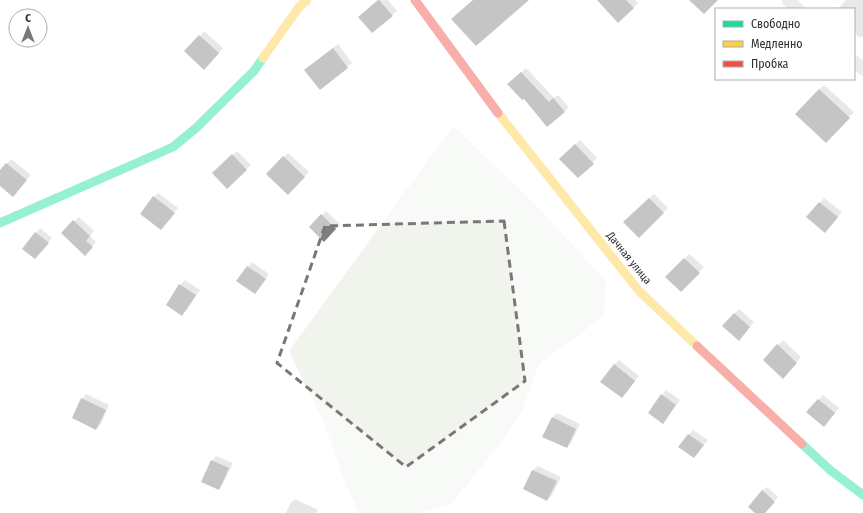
<svg xmlns="http://www.w3.org/2000/svg" width="863" height="513" font-family="'Fira Sans Condensed',sans-serif">
<style>
.green{fill:#f0f4ed}
.shadow{fill:#0003}
.building{fill:#7f7f7f}
.lines{fill:none;stroke-linecap:round;stroke-linejoin:round}
.street{stroke:#d4d4d4;stroke-width:13}
.fast{stroke:#16e098;stroke-width:9}
.slow{stroke:#ffcf43;stroke-width:9}
.jam{stroke:#f24e42;stroke-width:9}
.marked{fill:none;stroke:#787878;stroke-width:3;stroke-dasharray:8 5;stroke-linejoin:round}
.labels{text-anchor:middle;dominant-baseline:central;stroke-width:4;stroke-linejoin:round;paint-order:stroke}
.street-label{font-size:11px;fill:#2f2f2f;stroke:#fff}
</style>
<rect width="100%" height="100%" fill="#fff"/>
<polygon class="green" points="453,126 533,202 606,281 604,316 539,364 521,414 494,451 451,504 420,513 359,513 347,487 323,421 289,351"/>
<g class="shadow">
<polygon points="378,0 388,0 397,11 392,15"/>
<polygon points="604,0 635,0 638,3 633,8"/>
<polygon points="846,0 863,0 863,36 860,38 854,33 854,9 838,9"/>
<polygon points="204,31 223,48 209,64 200,36"/>
<polygon points="338,44 352,63 320,88 310,66"/>
<polygon points="526,68 554,98 558,95 569,107 564,112 524,97 509,84"/>
<polygon points="824,85 854,112 826,141 797,113"/>
<polygon points="580,140 597,158 578,177 560,159"/>
<polygon points="237,151 251,165 227,187 214,173"/>
<polygon points="288,153 309,172 288,194 267,174"/>
<polygon points="11,159 31,175 13,196 0,185 0,172"/>
<polygon points="158,193 178,208 161,229 154,197"/>
<polygon points="654,194 668,208 639,236 625,222"/>
<polygon points="824,198 842,212 830,227 808,217"/>
<polygon points="326,211 340,224 324,241 310,227"/>
<polygon points="79,217 94,231 90,236 96,242 85,254 62,233"/>
<polygon points="40,228 52,238 40,253 36,233"/>
<polygon points="689,254 704,267 681,291 667,277"/>
<polygon points="252,262 269,274 255,293 248,267"/>
<polygon points="185,280 200,290 187,310 182,314 167,304 180,285"/>
<polygon points="739,309 754,322 743,335 734,314"/>
<polygon points="783,340 801,357 787,373 764,360"/>
<polygon points="619,360 639,376 626,393 614,365"/>
<polygon points="666,390 680,400 663,422 662,395"/>
<polygon points="86,394 109,405 101,424 96,429 82,399"/>
<polygon points="823,395 839,408 828,421 808,412"/>
<polygon points="557,413 580,424 571,443 567,447 553,417"/>
<polygon points="693,430 708,440 694,457 679,446"/>
<polygon points="216,456 233,463 223,484 219,489 212,461"/>
<polygon points="538,466 561,477 552,495 547,500 524,489 533,470"/>
<polygon points="767,487 778,497 764,513 757,513 762,491"/>
<polygon points="295,499 318,510 316,513 286,513 290,504"/>
</g>
<g class="building">
<polygon points="378,0 379,0 393,16 372,33 358,17"/>
<polygon points="473,0 529,0 476,46 451,19"/>
<polygon points="597,0 626,0 634,8 618,23"/>
<polygon points="689,0 718,0 704,14"/>
<polygon points="199,35 219,53 204,70 184,51"/>
<polygon points="333,48 348,68 320,90 304,70"/>
<polygon points="521,72 549,102 553,98 565,112 547,127 524,99 522,100 507,84"/>
<polygon points="819,89 850,118 826,143 795,114"/>
<polygon points="575,144 594,164 578,178 559,159"/>
<polygon points="232,154 247,170 227,189 212,173"/>
<polygon points="283,156 305,177 288,195 266,174"/>
<polygon points="6,163 27,180 13,197 0,186 0,170"/>
<polygon points="153,196 175,213 161,230 140,214"/>
<polygon points="649,198 664,213 639,238 623,222"/>
<polygon points="819,202 838,217 825,233 806,217"/>
<polygon points="321,214 336,229 324,242 309,227"/>
<polygon points="73,220 90,236 86,241 93,247 85,256 61,233"/>
<polygon points="35,232 49,243 35,259 22,249"/>
<polygon points="684,258 700,273 681,292 665,277"/>
<polygon points="247,266 266,279 255,294 236,281"/>
<polygon points="179,284 196,295 182,316 166,305"/>
<polygon points="734,313 750,327 739,341 722,326"/>
<polygon points="777,344 797,363 783,379 763,360"/>
<polygon points="614,364 635,381 622,398 600,382"/>
<polygon points="661,394 676,405 663,424 648,413"/>
<polygon points="81,398 106,410 96,430 72,418"/>
<polygon points="818,399 835,413 824,427 806,412"/>
<polygon points="552,417 576,429 567,448 542,437"/>
<polygon points="688,434 704,445 694,458 678,447"/>
<polygon points="211,460 229,468 219,490 201,482"/>
<polygon points="532,470 557,481 547,501 523,489"/>
<polygon points="762,490 775,502 765,513 755,513 748,507"/>
</g>
<g class="lines">
<g class="street">
<polyline points="788,0 798,9"/>
<polyline points="854,61 863,69"/>
</g>
<g class="fast">
<polyline points="0,223 173,147 196,128 254,71 263,58"/>
<polyline points="802,444 830,470 863,495"/>
</g>
<g class="slow">
<polyline points="263,58 299,7 307,0"/>
<polyline points="498,113 639,291 697,346"/>
</g>
<g class="jam">
<polyline points="415,0 498,113"/>
<polyline points="697,346 802,444"/>
</g>
</g>
<path d="M0 0H863V513H0ZM504 221 525 381 406 467 277 363 325 226Z" fill="#fff" fill-opacity=".55" fill-rule="evenodd"/>
<path class="marked" d="M504 221 525 381 406 467 277 363 325 226Z"/>
<g class="labels">
<g class="street-label">
<text transform="translate(629 258) rotate(51)">Дачная улица</text>
</g>
</g>
<rect x="715" y="8" width="140" height="72" fill="#ffffff" stroke="#acacac"/>
<rect x="723" y="21" width="20" height="6" fill="#16e098" stroke="#acacac"/>
<text x="751" y="28" font-size="12" fill="#2f2f2f">Свободно</text>
<rect x="723" y="41" width="20" height="6" fill="#ffcf43" stroke="#acacac"/>
<text x="751" y="48" font-size="12" fill="#2f2f2f">Медленно</text>
<rect x="723" y="61" width="20" height="6" fill="#f24e42" stroke="#acacac"/>
<text x="751" y="68" font-size="12" fill="#2f2f2f">Пробка</text>
<g transform="translate(28 28)"><circle r="19" fill="#ffffff" stroke="#acacac"/>
<path d="M0-3L7 15L0 10L-7 15Z" fill="#787878"/>
<text y="-6" font-size="11" font-weight="bold" text-anchor="middle" fill="#2f2f2f">С</text>
</g>
</svg>
